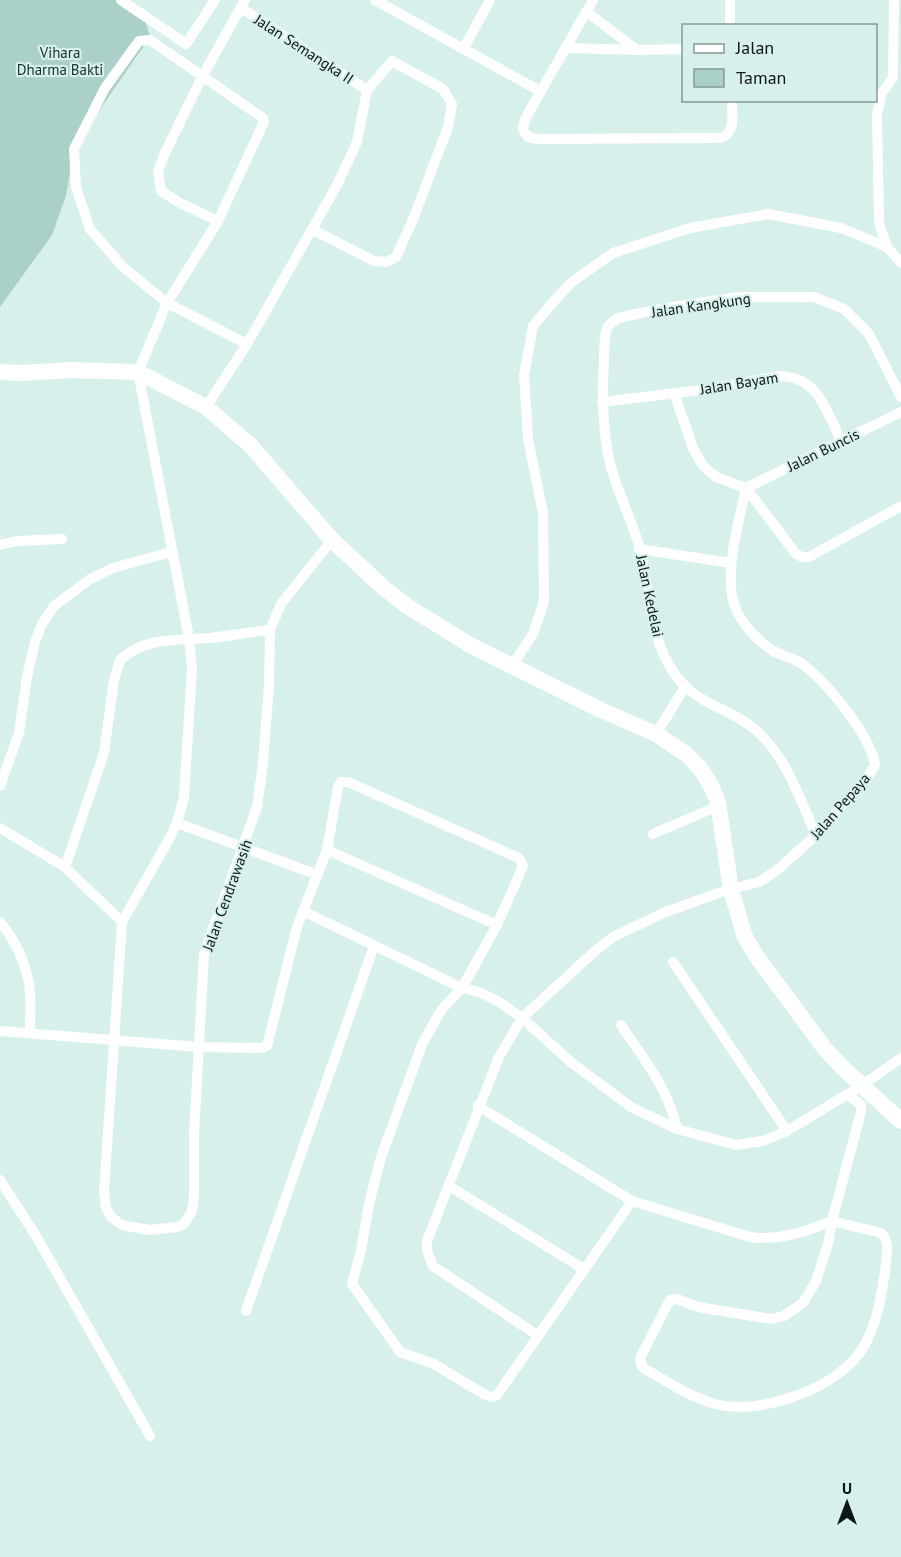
<svg xmlns="http://www.w3.org/2000/svg" width="901" height="1557" font-family="'PT Sans',sans-serif">
<style>
.green{fill:#abd0ca}
.lines{fill:none;stroke-linecap:round;stroke-linejoin:round}
.street{stroke:#fff;stroke-width:10}
.secondary{stroke:#fff;stroke-width:16}
.labels{text-anchor:middle;dominant-baseline:central;stroke-width:4.5;stroke-linejoin:round;paint-order:stroke}
.street-label{font-size:15px;fill:#0f1716;stroke:#d7f0ec}
.park-label{font-size:15px;fill:#12322e;stroke:#d7f0ec}
</style>
<rect width="100%" height="100%" fill="#d7f0ec"/>
<polygon class="green" points="0,0 127,0 143,12 150,37 74,147 66,196 52,235 0,307"/>
<g class="lines">
<g class="street">
<polyline points="121,0 186,44 215,0"/>
<polyline points="375,0 540,91"/>
<path d="M593 0 525 119 523 130 528 137 538 139 721 138C736 133 732 114 732 100"/>
<polyline points="730,0 730,26"/>
<polyline points="241,8 367,90"/>
<polyline points="587,12 637,50"/>
<polyline points="464,48 490,0"/>
<polyline points="566,48 638,50 684,49"/>
<polyline points="218,221 180,203 161,191 158,171 165,153 203,75 245,0"/>
<polyline points="887,247 879,223 877,115 881,95 893,77 894,0"/>
<polyline points="247,344 167,303 123,267 90,229 76,187 74,149 105,88 139,41 150,40 263,118 264,122 218,221 167,303 138,372 189,638 192,669 184,797 177,823 168,841 122,922 104,1192 106,1208 111,1217 122,1225 138,1228 150,1230 177,1227 184,1224 192,1211 194,1197 194,1134 204,954 257,807 263,763 269,685 270,630"/>
<polyline points="674,393 693,448 703,466 716,477 746,488 796,554 802,557 809,557 901,506"/>
<path d="M602 402 701 390 781 376C818 377 827 412 841 441"/>
<polyline points="206,407 247,344 337,185 357,142 367,90 392,61 443,89 452,104 448,127 414,217 396,257 387,262 374,261 313,230"/>
<polyline points="0,545 17,541 62,539"/>
<polyline points="639,549 731,563"/>
<polyline points="512,666 533,634 544,602 543,513 528,439 524,375 533,326 555,300 572,282 613,253 690,228 768,214 841,228 887,247 901,263"/>
<polyline points="656,734 685,687"/>
<polyline points="0,786 19,733 27,677 35,642 42,624 54,606 90,579 113,568 171,552"/>
<polyline points="177,823 318,875"/>
<polyline points="0,828 65,867 122,922"/>
<polyline points="653,834 718,806"/>
<path d="M816 835C800 800 787 758 758 732 737 712 705 706 685 686 649 651 651 594 640 549 632 520 617 492 610 463 600 421 603 378 605 335L608 326 618 318 660 309 739 297H814L844 309 869 334 901 397"/>
<polyline points="327,850 497,925"/>
<path d="M65 867 104 753 114 680 120 660C145 637 178 640 209 638 229 636 250 632 270 630L281 604 332 540"/>
<polyline points="303,911 462,988 479,992 498,1001 522,1018 572,1063 631,1107 677,1129 736,1145 763,1141 787,1131 861,1086 901,1058"/>
<path d="M0 922C16 940 29 970 30 994 31 1007 30 1020 30 1032"/>
<polyline points="673,962 787,1131"/>
<path d="M621 1025C644 1060 668 1087 677 1129"/>
<polyline points="0,1031 199,1047 262,1048 267,1046 297,927 327,850 338,787 341,782 348,782 519,858 523,866 497,925 462,988 442,1009 423,1042 381,1157 369,1204 361,1250 352,1284 400,1352 434,1364 485,1395 493,1397 497,1395 632,1201"/>
<path d="M478 1106 632 1201 750 1237C780 1241 805 1232 832 1221"/>
<polyline points="0,1180 36,1236 150,1436"/>
<polyline points="449,1186 584,1269"/>
<path d="M832 1221 881 1233C891 1241 886 1260 885 1272 881 1297 877 1324 864 1346 841 1388 760 1416 715 1404 690 1397 664 1380 642 1367L640 1358 670 1300 677 1299 698 1307 771 1319 784 1316 803 1303 816 1281 828 1244 832 1221 861 1112V1105L848 1095"/>
<polyline points="246,1311 374,946"/>
<path d="M537 1335 433 1266 427 1250V1241L499 1057 522 1018 595 951 613 937 663 913 727 890 759 882 776 871 816 835 869 775 875 765C871 736 826 681 801 663 792 657 781 656 772 650 755 639 735 617 732 596 727 560 739 522 746 488L901 412"/>
</g>
<polyline class="secondary" points="0,372 21,373 71,370 138,372 206,407 251,446 332,540 384,588 407,606 470,645 601,710 656,734 686,754 700,768 710,784 718,802 731,890 745,937 757,957 825,1049 844,1069 901,1121"/>
</g>
<g class="labels">
<g class="street-label">
<text transform="translate(304 49) rotate(33)">Jalan Semangka II</text>
<text transform="translate(701 305) rotate(-8)">Jalan Kangkung</text>
<text transform="translate(739 383) rotate(-9)">Jalan Bayam</text>
<text transform="translate(823 450) rotate(-26)">Jalan Buncis</text>
<text transform="translate(650 596) rotate(78)">Jalan Kedelai</text>
<text transform="translate(840 806) rotate(-49)">Jalan Pepaya</text>
<text transform="translate(227 895) rotate(-70)">Jalan Cendrawasih</text>
</g>
<g class="park-label">
<text x="60" y="52">Vihara<tspan x="60" dy="17">Dharma Bakti</tspan></text>
</g>
</g>
<rect x="682" y="24" width="195" height="78" fill="#d7f0ec" stroke="#879996" stroke-width="1.5"/>
<rect x="694" y="44" width="30" height="9" fill="#ffffff" stroke="#879996" stroke-width="1.5"/>
<text x="736" y="54" font-size="18" fill="#0f1716">Jalan</text>
<rect x="694" y="69" width="30" height="18" fill="#abd0ca" stroke="#879996" stroke-width="1.5"/>
<text x="736" y="84" font-size="18" fill="#0f1716">Taman</text>
<g transform="translate(847 1503)" stroke="#d7f0ec" stroke-width="4.5" paint-order="stroke">
<path d="M0-4.5L10 22L0 15L-10 22Z" fill="#0f1716"/>
<text y="-9" font-size="16" font-weight="bold" text-anchor="middle" fill="#0f1716">U</text>
</g>
</svg>
